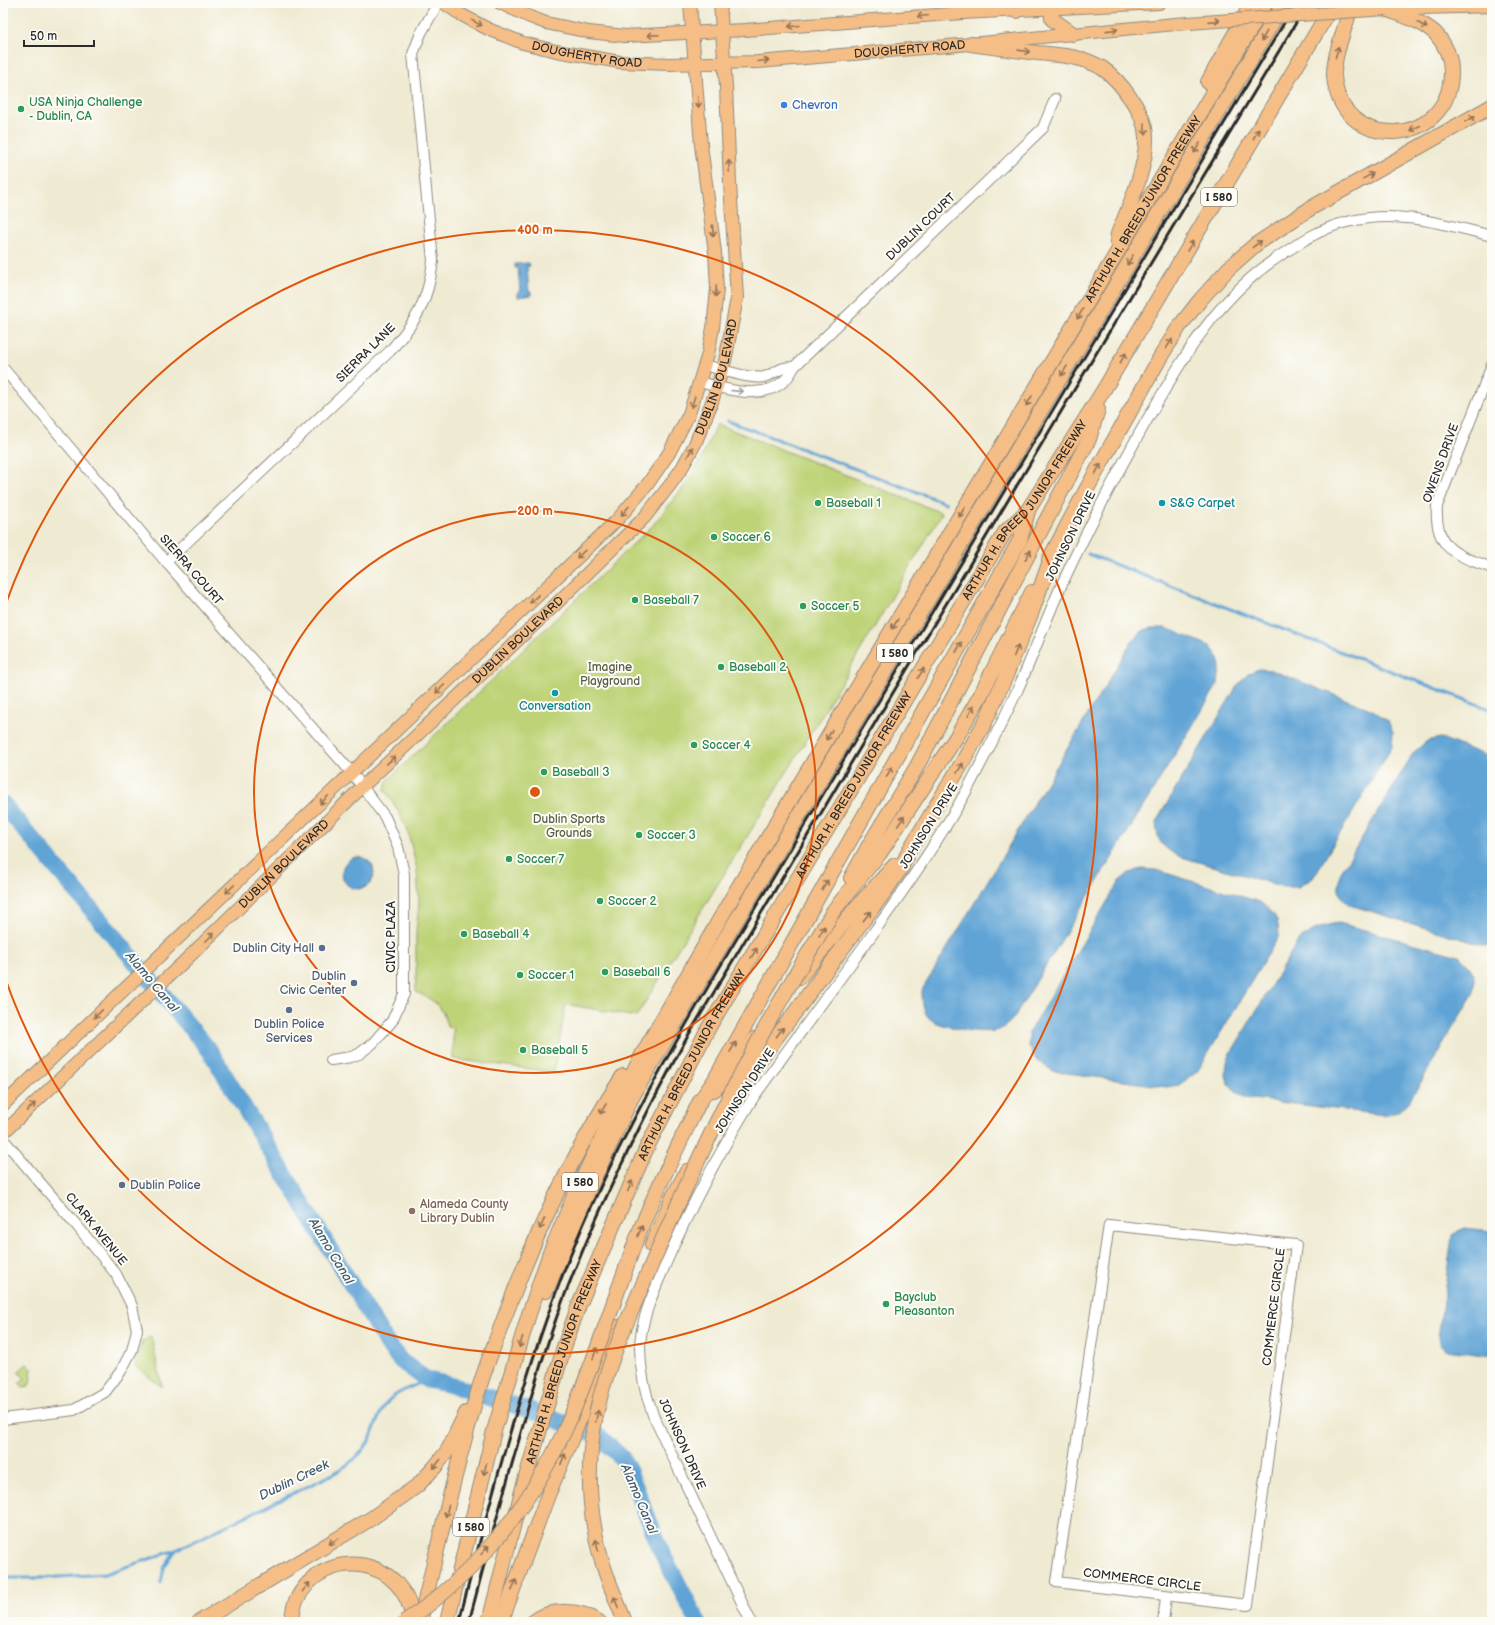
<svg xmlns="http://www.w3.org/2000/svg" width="1495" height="1625" font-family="'Balsamiq Sans',sans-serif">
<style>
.green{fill:#bed377;stroke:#747f51}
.water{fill:#61a4d6;stroke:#466880}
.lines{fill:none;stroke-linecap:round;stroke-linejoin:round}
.stream{stroke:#61a4d6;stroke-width:3}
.river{stroke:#61a4d6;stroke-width:17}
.minor-casing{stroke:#8d8a7e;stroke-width:12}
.major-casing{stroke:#8d8a7e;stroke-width:14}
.highway-casing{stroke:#8d8a7e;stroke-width:16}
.minor{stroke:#fff;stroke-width:10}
.major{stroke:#f6be87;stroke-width:12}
.highway{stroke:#f6be87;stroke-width:14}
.rail{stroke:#2b2b2b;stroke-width:3}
.major-bridge-casing{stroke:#8d8a7e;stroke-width:14;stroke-linecap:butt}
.highway-bridge-casing{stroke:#8d8a7e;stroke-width:16;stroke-linecap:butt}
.major-bridge{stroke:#f6be87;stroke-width:12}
.highway-bridge{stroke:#f6be87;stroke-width:14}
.oneway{stroke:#907459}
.oneway2{stroke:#a0a0a0}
.ring{fill:none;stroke:#df570e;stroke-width:2}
.shop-dot{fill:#3f7fe0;stroke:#fdfcf7;stroke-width:1.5}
.leisure-dot{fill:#2e9e5b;stroke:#fdfcf7;stroke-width:1.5}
.culture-dot{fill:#0f9aa8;stroke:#fdfcf7;stroke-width:1.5}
.service-dot{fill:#5c6f8a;stroke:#fdfcf7;stroke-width:1.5}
.education-dot{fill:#8d6e63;stroke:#fdfcf7;stroke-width:1.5}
.labels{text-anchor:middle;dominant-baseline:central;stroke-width:4;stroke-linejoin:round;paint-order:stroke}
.shield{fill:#fdfcf7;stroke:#6a6a68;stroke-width:1}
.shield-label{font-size:11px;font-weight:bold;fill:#2b2b2b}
.street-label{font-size:12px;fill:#2b2b2b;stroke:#fdfcf7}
.leisure-label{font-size:12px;fill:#27864d;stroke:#fdfcf7;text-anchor:start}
.shop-label{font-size:12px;fill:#366cbe;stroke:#fdfcf7;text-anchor:start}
.culture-label{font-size:12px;fill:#0d838f;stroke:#fdfcf7;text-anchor:start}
.park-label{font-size:12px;fill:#575d42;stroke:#fdfcf7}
.service-label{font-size:12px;fill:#4e5e75;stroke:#fdfcf7;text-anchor:end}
.education-label{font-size:12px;fill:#785e54;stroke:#fdfcf7;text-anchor:start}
.water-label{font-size:13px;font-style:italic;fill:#415b6f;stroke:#fdfcf7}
.centre{fill:#df570e;stroke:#fdfcf7;stroke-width:2}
.ring-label{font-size:12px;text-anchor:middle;font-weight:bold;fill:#df570e;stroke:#fdfcf7;stroke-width:4;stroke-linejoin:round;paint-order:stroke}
</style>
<rect width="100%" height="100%" fill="#fdfcf7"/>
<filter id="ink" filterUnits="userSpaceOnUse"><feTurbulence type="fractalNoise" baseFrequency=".025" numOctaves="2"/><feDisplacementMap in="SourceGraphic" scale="8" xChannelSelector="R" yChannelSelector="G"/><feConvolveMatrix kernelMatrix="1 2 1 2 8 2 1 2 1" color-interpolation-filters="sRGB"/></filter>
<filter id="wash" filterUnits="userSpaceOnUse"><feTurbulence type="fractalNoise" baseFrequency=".012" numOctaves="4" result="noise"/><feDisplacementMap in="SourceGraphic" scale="16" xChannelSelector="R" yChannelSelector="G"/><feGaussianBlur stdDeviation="0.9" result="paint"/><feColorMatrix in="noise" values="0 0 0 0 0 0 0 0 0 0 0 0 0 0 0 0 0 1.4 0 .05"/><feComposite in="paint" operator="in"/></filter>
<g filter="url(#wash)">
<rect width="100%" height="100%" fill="#efead2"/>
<g class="green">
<path d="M717 424 942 513 819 720 636 1017 566 1004 554 1072 453 1059V1028L447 1027C444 1006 435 1001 416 992V932L419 903 417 869 408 832 397 809 385 790 387 781 653 525 686 484 702 457Z"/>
<polygon points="151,1336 162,1387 135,1366 142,1342"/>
<polygon points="27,1364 33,1370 31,1372 32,1377 29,1386 23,1387 19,1383 25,1378 18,1372"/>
</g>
<g class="water">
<polygon points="529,263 530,266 527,267 529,292 531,292 532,295 518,297 518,292 520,292 518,268 515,268 515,264"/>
<path d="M1152 628H1166L1210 646 1219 658 1220 668 1218 684 1014 1018C1008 1024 1003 1030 994 1031 981 1034 936 1027 928 1017 922 1009 922 1000 922 990L1134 638 1144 630Z"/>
<path d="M1259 669 1271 670 1373 710 1388 721 1393 732 1392 747 1313 878 1298 887H1284L1178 856C1161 846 1157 842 1156 822L1237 686 1249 673Z"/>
<path d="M1441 738 1492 758V945L1485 946 1350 905C1337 895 1338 890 1340 874L1414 752 1427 741Z"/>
<circle cx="358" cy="873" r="16"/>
<path d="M1141 869 1156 870 1260 902C1275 914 1278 916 1279 936L1197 1072 1179 1085 1166 1087 1053 1071 1036 1060 1029 1046V1032L1119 882 1129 873Z"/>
<path d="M1339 923 1459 956C1474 970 1476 974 1473 994L1409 1102 1398 1112 1384 1115 1245 1098C1227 1085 1223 1080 1228 1058L1298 941C1311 930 1323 925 1339 923Z"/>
<polygon points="1465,1228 1492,1231 1492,1356 1445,1350 1441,1346 1438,1338 1452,1236 1458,1231"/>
</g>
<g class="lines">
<g class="stream">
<polyline points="728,421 946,503"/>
<polyline points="1088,554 1492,710"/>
<path d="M3 1578H44L105 1574 176 1550 333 1474C348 1465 362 1455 370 1439 376 1426 379 1411 389 1400 398 1391 415 1386 427 1380"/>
<polyline points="161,1583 164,1567 176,1550"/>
</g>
<polyline class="river" points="3,804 210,1051 388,1345 401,1361 427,1380 447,1384 545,1415 600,1437 622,1458 628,1469 663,1555 698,1622"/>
</g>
</g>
<g filter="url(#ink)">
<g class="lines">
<g class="minor-casing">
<g id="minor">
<path d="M705 365C719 369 751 380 764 377 776 374 779 366 794 367"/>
<path d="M1492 365 1437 506C1434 550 1457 555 1492 568"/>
<polyline points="3,368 166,562 352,773 385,817 398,847 404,874 404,994 392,1021 373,1043 359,1054 351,1057 331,1060"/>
<path d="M700 382C731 391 776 405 794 367L1043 128 1055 99"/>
<path d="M166 562 390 351C417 320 428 302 433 261L413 54 421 33 438 3"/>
<polyline points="3,1139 78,1227 116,1274 132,1306 137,1330 132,1350 121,1371 105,1392 74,1410 3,1419"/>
<polygon points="1109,1225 1296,1245 1248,1605 1056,1582"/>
<path d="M751 1622 653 1415C645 1393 640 1371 640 1347 641 1317 655 1289 666 1263 691 1205 720 1151 753 1098 791 1045 830 992 869 939 903 891 938 842 967 790 984 758 1001 725 1017 691 1033 656 1046 619 1062 584 1088 528 1117 473 1147 420 1185 355 1217 297 1281 255 1302 241 1322 228 1347 222 1397 209 1444 224 1492 236"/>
<polyline points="1163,1622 1166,1597"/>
</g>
</g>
<g class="major-casing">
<g id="major">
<path id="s1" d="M444 3 460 14 488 29 523 43 556 51 620 62 669 64 758 62 971 44 1175 24"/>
<polyline points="500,3 530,17 546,23 589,32 625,36 745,30 962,13 1159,3"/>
<polyline points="1388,9 1492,6"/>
<polyline points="3,1105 618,519 647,485 669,453 689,414 708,354 713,328 717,289 715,252 701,145 690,3"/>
<path id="s2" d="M3 1133 192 954 362 787 555 605 644 518 670 485 682 468 695 444 712 402 725 361 737 298 730 183 726 86 720 3"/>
</g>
</g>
<g class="highway-casing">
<g id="highway">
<polyline points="1051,3 1052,19 1073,34"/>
<path d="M1352 3C1347 24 1333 55 1334 76 1340 155 1452 148 1451 71 1451 57 1445 44 1435 33 1422 21 1403 16 1386 9"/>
<polyline points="1017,11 1026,3"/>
<path d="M971 44C993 47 1015 50 1037 53 1059 55 1083 56 1102 68 1114 76 1123 87 1131 99 1139 110 1146 124 1146 138 1147 167 1129 207 1118 234L1117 242"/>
<polyline points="1208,82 1252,3"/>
<polyline points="1049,560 1085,492 1161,356 1179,327 1201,299 1228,269 1255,245 1311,208 1492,106"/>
<polyline points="851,878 868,847 916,768 1089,439 1098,409"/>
<polyline points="834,910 880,853 957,736 980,696 1032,592"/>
<polyline points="800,977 855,909 895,865"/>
<polyline points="738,1089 885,891 901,868 910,849 961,765 985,722 1004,680 1031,614 1053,553"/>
<polyline points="714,1090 732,1071 754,1039"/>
<polyline points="700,1101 714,1081 1020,540 1028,511"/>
<polyline points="652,1245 674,1195 687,1171"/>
<polyline points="546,1291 584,1200 631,1099 688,1001 1284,3"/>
<polyline points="609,1582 625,1622"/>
<polyline points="199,1622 372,1518 417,1486 435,1467 448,1450 466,1413"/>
<path d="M291 1622C293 1615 293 1607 296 1601 324 1543 407 1557 413 1622"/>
<path d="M420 1622C439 1542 457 1461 481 1382 490 1355 500 1329 510 1303 540 1224 576 1147 623 1076"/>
<path id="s3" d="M447 1622 494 1431 529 1314 550 1253 574 1196 642 1055 733 896 1266 3"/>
<path id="s4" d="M489 1622 522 1491 564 1347 579 1305 647 1147 709 1027 1005 532 1028 510 1103 391 1334 3"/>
<polyline points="501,1622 548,1495 618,1327"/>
<path d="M533 1622C551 1608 581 1609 599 1622"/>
</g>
</g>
<use href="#minor" class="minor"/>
<use href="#major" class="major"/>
<use href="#highway" class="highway"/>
<g class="rail">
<path d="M459 1622C487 1512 516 1402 555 1295 597 1181 656 1074 718 970L1296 3"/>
<path d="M469 1622C485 1560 502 1498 520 1436 533 1389 547 1342 564 1297 599 1206 642 1119 689 1034L1062 410 1308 3"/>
</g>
<g class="major-bridge-casing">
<polyline id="major-bridge" points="1175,24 1386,9"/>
</g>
<g class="highway-bridge-casing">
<g id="highway-bridge">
<path d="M609 1582C593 1539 587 1494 591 1449 596 1388 623 1330 647 1275 679 1200 713 1125 752 1053 777 1004 806 958 834 910"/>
<path d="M404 1622C474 1577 531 1505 565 1430 593 1368 613 1301 637 1238 655 1191 678 1146 700 1101"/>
</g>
</g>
<use href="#major-bridge" class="major-bridge"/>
<use href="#highway-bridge" class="highway-bridge"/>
</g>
<defs><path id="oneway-shaft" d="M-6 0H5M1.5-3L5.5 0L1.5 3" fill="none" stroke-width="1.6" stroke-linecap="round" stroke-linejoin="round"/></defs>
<g class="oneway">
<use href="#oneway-shaft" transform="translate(923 16) rotate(175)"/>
<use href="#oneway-shaft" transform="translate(1214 21) rotate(-4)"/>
<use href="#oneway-shaft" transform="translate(477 23) rotate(28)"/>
<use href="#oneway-shaft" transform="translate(1422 25) rotate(30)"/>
<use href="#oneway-shaft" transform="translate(794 26) rotate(175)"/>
<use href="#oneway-shaft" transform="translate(1112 30) rotate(-6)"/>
<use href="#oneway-shaft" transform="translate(653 35) rotate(178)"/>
<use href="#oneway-shaft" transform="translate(1264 36) rotate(121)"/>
<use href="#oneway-shaft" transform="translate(1024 51) rotate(8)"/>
<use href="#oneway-shaft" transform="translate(1337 52) rotate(-74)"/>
<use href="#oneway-shaft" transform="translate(763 61) rotate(-5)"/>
<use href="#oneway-shaft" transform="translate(698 102) rotate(86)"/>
<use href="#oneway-shaft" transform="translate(1470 119) rotate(-29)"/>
<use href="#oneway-shaft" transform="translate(1415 128) rotate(155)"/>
<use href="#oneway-shaft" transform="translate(1145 129) rotate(80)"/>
<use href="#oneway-shaft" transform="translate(1256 134) rotate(-59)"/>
<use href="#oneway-shaft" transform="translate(1197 148) rotate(121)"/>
<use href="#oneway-shaft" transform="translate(729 166) rotate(-92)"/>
<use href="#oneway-shaft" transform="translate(1368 176) rotate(-29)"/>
<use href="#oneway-shaft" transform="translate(713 231) rotate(83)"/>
<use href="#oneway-shaft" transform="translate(1257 244) rotate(-37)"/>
<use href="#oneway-shaft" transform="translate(1190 246) rotate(-59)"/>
<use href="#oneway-shaft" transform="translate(1130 260) rotate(121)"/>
<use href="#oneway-shaft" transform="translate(716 291) rotate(93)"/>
<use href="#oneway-shaft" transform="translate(1080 314) rotate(120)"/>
<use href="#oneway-shaft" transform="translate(1169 344) rotate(-58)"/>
<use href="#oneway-shaft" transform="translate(1123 358) rotate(-59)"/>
<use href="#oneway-shaft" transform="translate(1064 371) rotate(121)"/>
<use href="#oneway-shaft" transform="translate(1029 401) rotate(121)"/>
<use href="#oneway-shaft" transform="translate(693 402) rotate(108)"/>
<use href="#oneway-shaft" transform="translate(690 452) rotate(-61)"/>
<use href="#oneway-shaft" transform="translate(1098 469) rotate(-61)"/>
<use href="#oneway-shaft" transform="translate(625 511) rotate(130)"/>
<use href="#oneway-shaft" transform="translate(962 512) rotate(121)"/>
<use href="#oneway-shaft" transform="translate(581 554) rotate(136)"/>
<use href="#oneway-shaft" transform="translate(1028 555) rotate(-61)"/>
<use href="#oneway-shaft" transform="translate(534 599) rotate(136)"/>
<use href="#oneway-shaft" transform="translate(895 624) rotate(121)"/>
<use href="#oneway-shaft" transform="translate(959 647) rotate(-61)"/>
<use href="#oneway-shaft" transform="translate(1016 651) rotate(-68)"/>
<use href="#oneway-shaft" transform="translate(921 673) rotate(-59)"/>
<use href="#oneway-shaft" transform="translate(440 689) rotate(136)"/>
<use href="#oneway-shaft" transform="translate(971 711) rotate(-61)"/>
<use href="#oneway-shaft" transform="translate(829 735) rotate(121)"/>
<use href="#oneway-shaft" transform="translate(391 760) rotate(-43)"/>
<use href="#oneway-shaft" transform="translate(960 768) rotate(-59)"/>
<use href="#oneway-shaft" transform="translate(889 772) rotate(-61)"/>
<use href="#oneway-shaft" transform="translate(324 800) rotate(136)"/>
<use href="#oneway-shaft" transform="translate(901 821) rotate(-56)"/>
<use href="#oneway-shaft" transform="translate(825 885) rotate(-60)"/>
<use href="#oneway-shaft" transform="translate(230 889) rotate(136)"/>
<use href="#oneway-shaft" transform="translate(867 916) rotate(-53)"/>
<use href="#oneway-shaft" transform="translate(822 931) rotate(-60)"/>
<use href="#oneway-shaft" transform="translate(210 937) rotate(-45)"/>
<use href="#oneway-shaft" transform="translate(754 953) rotate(-59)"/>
<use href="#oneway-shaft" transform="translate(98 1014) rotate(136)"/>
<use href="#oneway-shaft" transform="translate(780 1032) rotate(-53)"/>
<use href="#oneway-shaft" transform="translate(733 1047) rotate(-60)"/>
<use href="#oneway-shaft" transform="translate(31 1107) rotate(-43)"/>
<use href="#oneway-shaft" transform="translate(603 1109) rotate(120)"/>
<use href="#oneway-shaft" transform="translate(630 1186) rotate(-67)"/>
<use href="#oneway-shaft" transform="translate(542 1224) rotate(115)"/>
<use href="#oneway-shaft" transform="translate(640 1231) rotate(-67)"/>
<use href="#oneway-shaft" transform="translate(521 1342) rotate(106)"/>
<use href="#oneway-shaft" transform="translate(595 1353) rotate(-70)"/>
<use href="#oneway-shaft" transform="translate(597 1416) rotate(-77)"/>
<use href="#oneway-shaft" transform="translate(563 1459) rotate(-68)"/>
<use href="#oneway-shaft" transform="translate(437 1464) rotate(128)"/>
<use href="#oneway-shaft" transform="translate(485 1469) rotate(104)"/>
<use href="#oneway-shaft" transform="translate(447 1511) rotate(104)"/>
<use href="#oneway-shaft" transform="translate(334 1541) rotate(149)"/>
<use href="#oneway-shaft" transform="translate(597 1545) rotate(-102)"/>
<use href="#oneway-shaft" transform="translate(485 1550) rotate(-49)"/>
<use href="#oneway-shaft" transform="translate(514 1585) rotate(-70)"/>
<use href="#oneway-shaft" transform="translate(306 1587) rotate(-51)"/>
<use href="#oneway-shaft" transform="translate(616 1602) rotate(-111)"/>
</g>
<use class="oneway2" href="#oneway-shaft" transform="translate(737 391) rotate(4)"/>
</g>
<g class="ring">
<circle cx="535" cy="792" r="281"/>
<path d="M4 609A562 562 0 1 1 4 975"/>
</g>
<circle class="shop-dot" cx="784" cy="105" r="4"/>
<g class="leisure-dot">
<circle cx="21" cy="109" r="4"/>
<circle cx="818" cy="503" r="4"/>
<circle cx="714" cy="537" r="4"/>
<circle cx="635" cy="600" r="4"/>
<circle cx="803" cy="606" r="4"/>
<circle cx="721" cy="667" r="4"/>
<circle cx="694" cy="745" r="4"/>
<circle cx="544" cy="772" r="4"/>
<circle cx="639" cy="835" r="4"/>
<circle cx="509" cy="859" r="4"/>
<circle cx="600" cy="901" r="4"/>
<circle cx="464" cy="934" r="4"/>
<circle cx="605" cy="972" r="4"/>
<circle cx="520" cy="975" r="4"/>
<circle cx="523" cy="1050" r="4"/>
<circle cx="886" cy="1304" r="4"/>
</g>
<g class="culture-dot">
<circle cx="1162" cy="503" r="4"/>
<circle cx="555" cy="693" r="4"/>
</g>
<g class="service-dot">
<circle cx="322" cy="948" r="4"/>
<circle cx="354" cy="983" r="4"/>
<circle cx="289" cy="1010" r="4"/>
<circle cx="122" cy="1185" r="4"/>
</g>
<circle class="education-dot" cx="412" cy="1211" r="4"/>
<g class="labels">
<g class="shield">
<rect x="1201" y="188" width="36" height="18" rx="3"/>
<rect x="877" y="644" width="36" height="18" rx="3"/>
<rect x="562" y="1173" width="36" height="18" rx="3"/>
<rect x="453" y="1518" width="36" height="18" rx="3"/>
</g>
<g class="shield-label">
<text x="1219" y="197">I 580</text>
<text x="895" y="653">I 580</text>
<text x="580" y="1182">I 580</text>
<text x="471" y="1527">I 580</text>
</g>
<g class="street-label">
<text stroke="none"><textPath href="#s1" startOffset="478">DOUGHERTY ROAD</textPath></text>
<text stroke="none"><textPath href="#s1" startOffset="154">DOUGHERTY ROAD</textPath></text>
<text stroke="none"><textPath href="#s3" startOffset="1585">ARTHUR H. BREED JUNIOR FREEWAY</textPath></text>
<text transform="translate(921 227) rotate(-44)">DUBLIN COURT</text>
<text transform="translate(366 353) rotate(-45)">SIERRA LANE</text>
<text stroke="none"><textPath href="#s2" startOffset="1049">DUBLIN BOULEVARD</textPath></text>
<text transform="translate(1441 463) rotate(-70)">OWENS DRIVE</text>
<text stroke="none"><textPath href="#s4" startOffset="1243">ARTHUR H. BREED JUNIOR FREEWAY</textPath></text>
<text transform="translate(1071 536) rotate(-64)">JOHNSON DRIVE</text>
<text transform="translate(191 570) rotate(49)">SIERRA COURT</text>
<text stroke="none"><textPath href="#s2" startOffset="713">DUBLIN BOULEVARD</textPath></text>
<text stroke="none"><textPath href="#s4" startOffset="919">ARTHUR H. BREED JUNIOR FREEWAY</textPath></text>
<text transform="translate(929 826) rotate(-58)">JOHNSON DRIVE</text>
<text stroke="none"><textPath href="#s2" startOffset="389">DUBLIN BOULEVARD</textPath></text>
<text transform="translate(391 937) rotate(-90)">CIVIC PLAZA</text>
<text stroke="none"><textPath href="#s4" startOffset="595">ARTHUR H. BREED JUNIOR FREEWAY</textPath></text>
<text transform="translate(745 1091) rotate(-57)">JOHNSON DRIVE</text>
<text transform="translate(96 1229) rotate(51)">CLARK AVENUE</text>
<text transform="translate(1274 1307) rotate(-83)">COMMERCE CIRCLE</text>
<text stroke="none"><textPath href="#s4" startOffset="271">ARTHUR H. BREED JUNIOR FREEWAY</textPath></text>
<text transform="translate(682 1444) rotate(66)">JOHNSON DRIVE</text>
<text transform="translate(1142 1580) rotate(7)">COMMERCE CIRCLE</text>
</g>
<g class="leisure-label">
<text x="29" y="102">USA Ninja Challenge<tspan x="29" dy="14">- Dublin, CA</tspan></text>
<text x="826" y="503">Baseball 1</text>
<text x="722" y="537">Soccer 6</text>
<text x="643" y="600">Baseball 7</text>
<text x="811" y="606">Soccer 5</text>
<text x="729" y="667">Baseball 2</text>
<text x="702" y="745">Soccer 4</text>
<text x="552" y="772">Baseball 3</text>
<text x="647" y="835">Soccer 3</text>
<text x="517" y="859">Soccer 7</text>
<text x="608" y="901">Soccer 2</text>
<text x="472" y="934">Baseball 4</text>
<text x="613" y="972">Baseball 6</text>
<text x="528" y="975">Soccer 1</text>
<text x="531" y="1050">Baseball 5</text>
<text x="894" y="1297">Bayclub<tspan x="894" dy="14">Pleasanton</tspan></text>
</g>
<g class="shop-label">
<text x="792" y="105">Chevron</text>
</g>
<g class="culture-label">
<text x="1170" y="503">S&amp;G Carpet</text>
<text x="555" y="706" text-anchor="middle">Conversation</text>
</g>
<g class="park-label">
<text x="610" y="667">Imagine<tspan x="610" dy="14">Playground</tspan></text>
<text x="569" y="819">Dublin Sports<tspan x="569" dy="14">Grounds</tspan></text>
</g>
<g class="service-label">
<text x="314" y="948">Dublin City Hall</text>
<text x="346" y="976">Dublin<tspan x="346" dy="14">Civic Center</tspan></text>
<text x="289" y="1024" text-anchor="middle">Dublin Police<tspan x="289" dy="14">Services</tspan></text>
<text x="130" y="1185" text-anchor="start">Dublin Police</text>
</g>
<g class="education-label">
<text x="420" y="1204">Alameda County<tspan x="420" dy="14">Library Dublin</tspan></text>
</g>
<g class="water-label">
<text transform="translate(152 982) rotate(50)">Alamo Canal</text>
<text transform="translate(331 1251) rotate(59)">Alamo Canal</text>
<text transform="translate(294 1480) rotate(-26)">Dublin Creek</text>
<text transform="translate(639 1499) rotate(67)">Alamo Canal</text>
</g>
</g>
<circle cx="535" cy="792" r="6" class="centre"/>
<g class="ring-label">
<text x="535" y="234">400 m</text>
<text x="535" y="515">200 m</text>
</g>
<rect width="1495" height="1625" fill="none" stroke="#fdfcf7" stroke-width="16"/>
<path d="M24 40v6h70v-6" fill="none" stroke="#2b2b2b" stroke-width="2"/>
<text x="30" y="40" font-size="12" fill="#2b2b2b" stroke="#fdfcf7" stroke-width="3" paint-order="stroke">50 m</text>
</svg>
